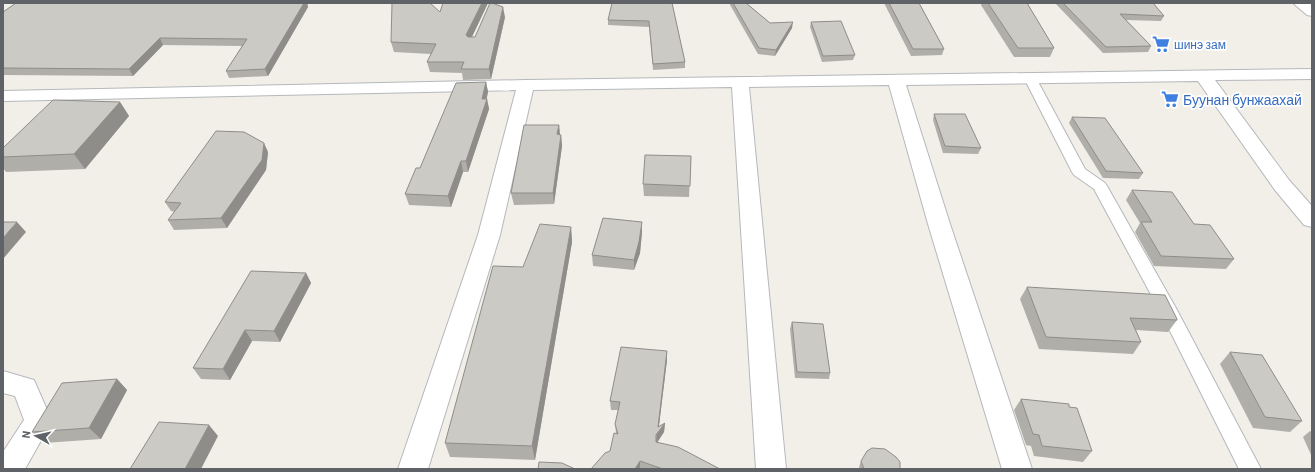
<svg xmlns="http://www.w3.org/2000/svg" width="1315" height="472" font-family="Barlow,sans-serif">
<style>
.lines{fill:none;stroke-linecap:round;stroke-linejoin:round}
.lane-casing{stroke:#b5b8bc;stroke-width:2}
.street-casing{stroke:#b5b8bc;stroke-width:2}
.lane{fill:#fff;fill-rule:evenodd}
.street{fill:#fff;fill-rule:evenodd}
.wall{fill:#afaea9}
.shaded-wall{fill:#8f8d8a}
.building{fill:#cccac5;stroke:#8f8d8a}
.labels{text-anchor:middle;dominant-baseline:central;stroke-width:3.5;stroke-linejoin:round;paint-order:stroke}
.far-shop-label{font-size:12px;fill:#366cbe;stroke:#fff;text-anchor:start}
.shop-label{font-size:14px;fill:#366cbe;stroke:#fff;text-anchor:start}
</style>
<rect width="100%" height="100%" fill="#f1efe8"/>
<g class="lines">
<g class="lane-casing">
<polygon id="lane" points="1030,74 1034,75 1036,78 1085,169 1105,183 1107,186 1177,310 1261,469 1239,469 1162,315 1094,189 1074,175 1072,172 1024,78 1026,75"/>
</g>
<g class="street-casing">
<g id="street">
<polygon points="1293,3 1309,3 1312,5 1312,16 1307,15"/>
<polygon points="1312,69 1312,79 1215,80 1289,180 1312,206 1312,227 1304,225 1275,190 1198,81 906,85 950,224 1032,469 1002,469 928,224 889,85 749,87 786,469 756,469 732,87 533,90 500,235 428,469 398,469 478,235 516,90 3,101 3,91 526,80"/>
<polygon points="3,371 34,380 52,421 25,469 3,469 3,452 24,420 15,396 3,393"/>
</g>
</g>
<use href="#lane" class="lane"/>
<use href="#street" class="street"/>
</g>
<g class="wall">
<polygon points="16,3 307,3 308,7 268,76 229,78 226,71 242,46 163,45 133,76 3,75 3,12"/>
<polygon points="443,3 488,3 472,37 475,37 505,17 491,79 463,80 462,73 430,72 427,62 431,54 394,52 391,42 440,12"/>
<polygon points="672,3 685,62 685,68 653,70 649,27 608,25 608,20"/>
<polygon points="729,3 746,3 770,23 792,28 775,56 758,54"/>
<polygon points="884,3 919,3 944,49 942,55 911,56"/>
<polygon points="982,3 1027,3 1054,48 1050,57 1014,57 981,5"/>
<polygon points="1055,3 1153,3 1164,16 1161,21 1126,20 1151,46 1148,52 1103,53"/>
<polygon points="811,22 855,55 853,60 822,62 810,27"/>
<polygon points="486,82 488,92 486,99 487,99 489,109 468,172 463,172 451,207 409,205 405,194 420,168"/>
<polygon points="120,102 129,116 85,169 6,172 3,168 3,148"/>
<polygon points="934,114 981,148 978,154 943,153 933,120"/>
<polygon points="1072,117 1143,173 1139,179 1103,178 1069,123"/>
<polygon points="559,125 560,135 561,135 562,146 554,204 514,205 511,193"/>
<polygon points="268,152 266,170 227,228 174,230 168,220 175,212 171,211 165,202"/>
<polygon points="691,156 689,197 644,196 643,184"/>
<polygon points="1132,190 1194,224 1234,259 1226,269 1154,266 1135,232 1140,223 1126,200"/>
<polygon points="571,227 572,242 535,460 450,457 445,443 523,267"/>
<polygon points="642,232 640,253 634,270 593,266 592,255"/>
<polygon points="306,273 311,283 280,342 252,341 230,380 201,379 193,368"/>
<polygon points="1027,287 1177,320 1168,332 1136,330 1141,342 1133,354 1039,349 1020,299"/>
<polygon points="792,322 830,373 829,379 795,378 790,329"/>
<polygon points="667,351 667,360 659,426 665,423 664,432 657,443 720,469 591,469 610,451 616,433 615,424 618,410 611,410 610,401"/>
<polygon points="1230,352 1302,421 1290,432 1253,428 1220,364"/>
<polygon points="117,379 127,390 101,439 44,443 32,432"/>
<polygon points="1021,399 1069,407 1092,451 1083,462 1034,456 1031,446 1026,445 1014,410"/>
<polygon points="1310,431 1312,432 1312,457 1303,437"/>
<polygon points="861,461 900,469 860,469 859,467"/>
</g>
<g class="shaded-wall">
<polygon points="304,3 307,3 308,7 268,76 265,69"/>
<polygon points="482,3 488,3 468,45 466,35"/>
<polygon points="503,7 505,17 491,79 489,69"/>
<polygon points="793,22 792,28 775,56 776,50"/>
<polygon points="160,38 163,45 133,76 129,69"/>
<polygon points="486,82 488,92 485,107 487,99 489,109 468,172 466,161"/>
<polygon points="120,102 129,116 85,169 74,154"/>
<polygon points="559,125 560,136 557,134"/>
<polygon points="561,135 562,146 554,204 553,193"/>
<polygon points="264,143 268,152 266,170 227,228 221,218"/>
<polygon points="461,161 463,172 451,207 448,196"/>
<polygon points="17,222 26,232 3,259 3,238"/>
<polygon points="642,222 642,232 640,253 634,270 634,260"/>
<polygon points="571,227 572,242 535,460 532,446"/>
<polygon points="306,273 311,283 280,342 274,331"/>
<polygon points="245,330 252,341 230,380 223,369"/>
<polygon points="667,351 667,360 658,433 665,423 664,432 656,444 656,442"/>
<polygon points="117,379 127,390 101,439 89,428"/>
<polygon points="209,425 218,436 201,469 185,469"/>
<polygon points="640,461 640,469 635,469"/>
</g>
<g class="building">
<polygon points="16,3 304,3 265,69 226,71 247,39 160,38 129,69 3,68 3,12"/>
<polygon points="392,3 430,3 440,12 443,3 482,3 466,35 468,37 475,37 490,3 492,3 503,7 489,69 461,69 464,62 427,62 436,44 391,42"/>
<polygon points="612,3 672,3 685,62 653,64 649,21 608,20"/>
<polygon points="733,3 746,3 770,23 793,22 776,50 759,48"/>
<polygon points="889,3 919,3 944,49 913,49"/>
<polygon points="988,3 1027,3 1054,48 1018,48"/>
<polygon points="1063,3 1153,3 1164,16 1120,14 1151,46 1106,47"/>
<polygon points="841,21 855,55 823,56 811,22"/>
<polygon points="486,82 482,99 487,99 466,161 461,161 448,196 405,194 416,168 420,168 456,83"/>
<polygon points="53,100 120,102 74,154 3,157 3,148"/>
<polygon points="934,114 965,114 981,148 945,146"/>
<polygon points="1072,117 1105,118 1143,173 1106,171"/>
<polygon points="524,125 559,125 557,134 561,135 553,193 511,193"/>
<polygon points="216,131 244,132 264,143 262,160 221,218 168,220 181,203 165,202"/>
<polygon points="645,155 691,156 690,186 643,184"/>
<polygon points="1132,190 1172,192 1194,224 1210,225 1234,259 1161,256 1141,222 1152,222"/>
<polygon points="603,218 642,222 639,242 634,260 592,255"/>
<polygon points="3,222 17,222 3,238"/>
<polygon points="540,224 571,227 532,446 445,443 493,266 523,267"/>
<polygon points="251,271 306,273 274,331 245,330 223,369 193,368"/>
<polygon points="1027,287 1165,295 1177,319 1177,320 1130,318 1141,342 1046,337"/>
<polygon points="792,322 823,324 830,373 797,372"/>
<polygon points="621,347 667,351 658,427 665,423 656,435 656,442 678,447 720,469 663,469 640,461 635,469 591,469 605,453 610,451 614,433 618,434 615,424 620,402 610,401"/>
<polygon points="1230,352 1262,355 1302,421 1265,417"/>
<polygon points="117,379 89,428 32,432 62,383"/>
<polygon points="1021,399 1069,404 1069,407 1077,408 1092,451 1042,446 1039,435 1033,434"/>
<polygon points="159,422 209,425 185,469 130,469"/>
<polygon points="872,448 885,449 896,457 900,462 900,469 864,469 861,461 867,451"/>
<polygon points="539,462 562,463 575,469 538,469"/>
</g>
<defs>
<g id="supermarket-bare" transform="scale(1.38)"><path d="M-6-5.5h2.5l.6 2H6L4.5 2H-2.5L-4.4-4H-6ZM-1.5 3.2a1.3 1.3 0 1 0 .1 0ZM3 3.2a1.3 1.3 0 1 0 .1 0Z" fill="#3f7fe0" stroke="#fff" stroke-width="2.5" paint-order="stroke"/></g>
</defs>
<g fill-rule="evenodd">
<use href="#supermarket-bare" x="1161" y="44"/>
<use href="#supermarket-bare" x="1170" y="99"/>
</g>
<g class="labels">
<g class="far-shop-label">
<text x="1174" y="44">шинэ зам</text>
</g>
<g class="shop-label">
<text x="1183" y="99">Буунан бунжаахай</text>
</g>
</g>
<rect width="1315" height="472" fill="none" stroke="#5f6368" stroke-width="8"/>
<g transform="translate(36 436) rotate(278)" stroke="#ffffff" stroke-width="3" paint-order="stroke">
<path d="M0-3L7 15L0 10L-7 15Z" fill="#5f6368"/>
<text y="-6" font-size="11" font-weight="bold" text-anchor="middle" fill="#5f6368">N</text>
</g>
</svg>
